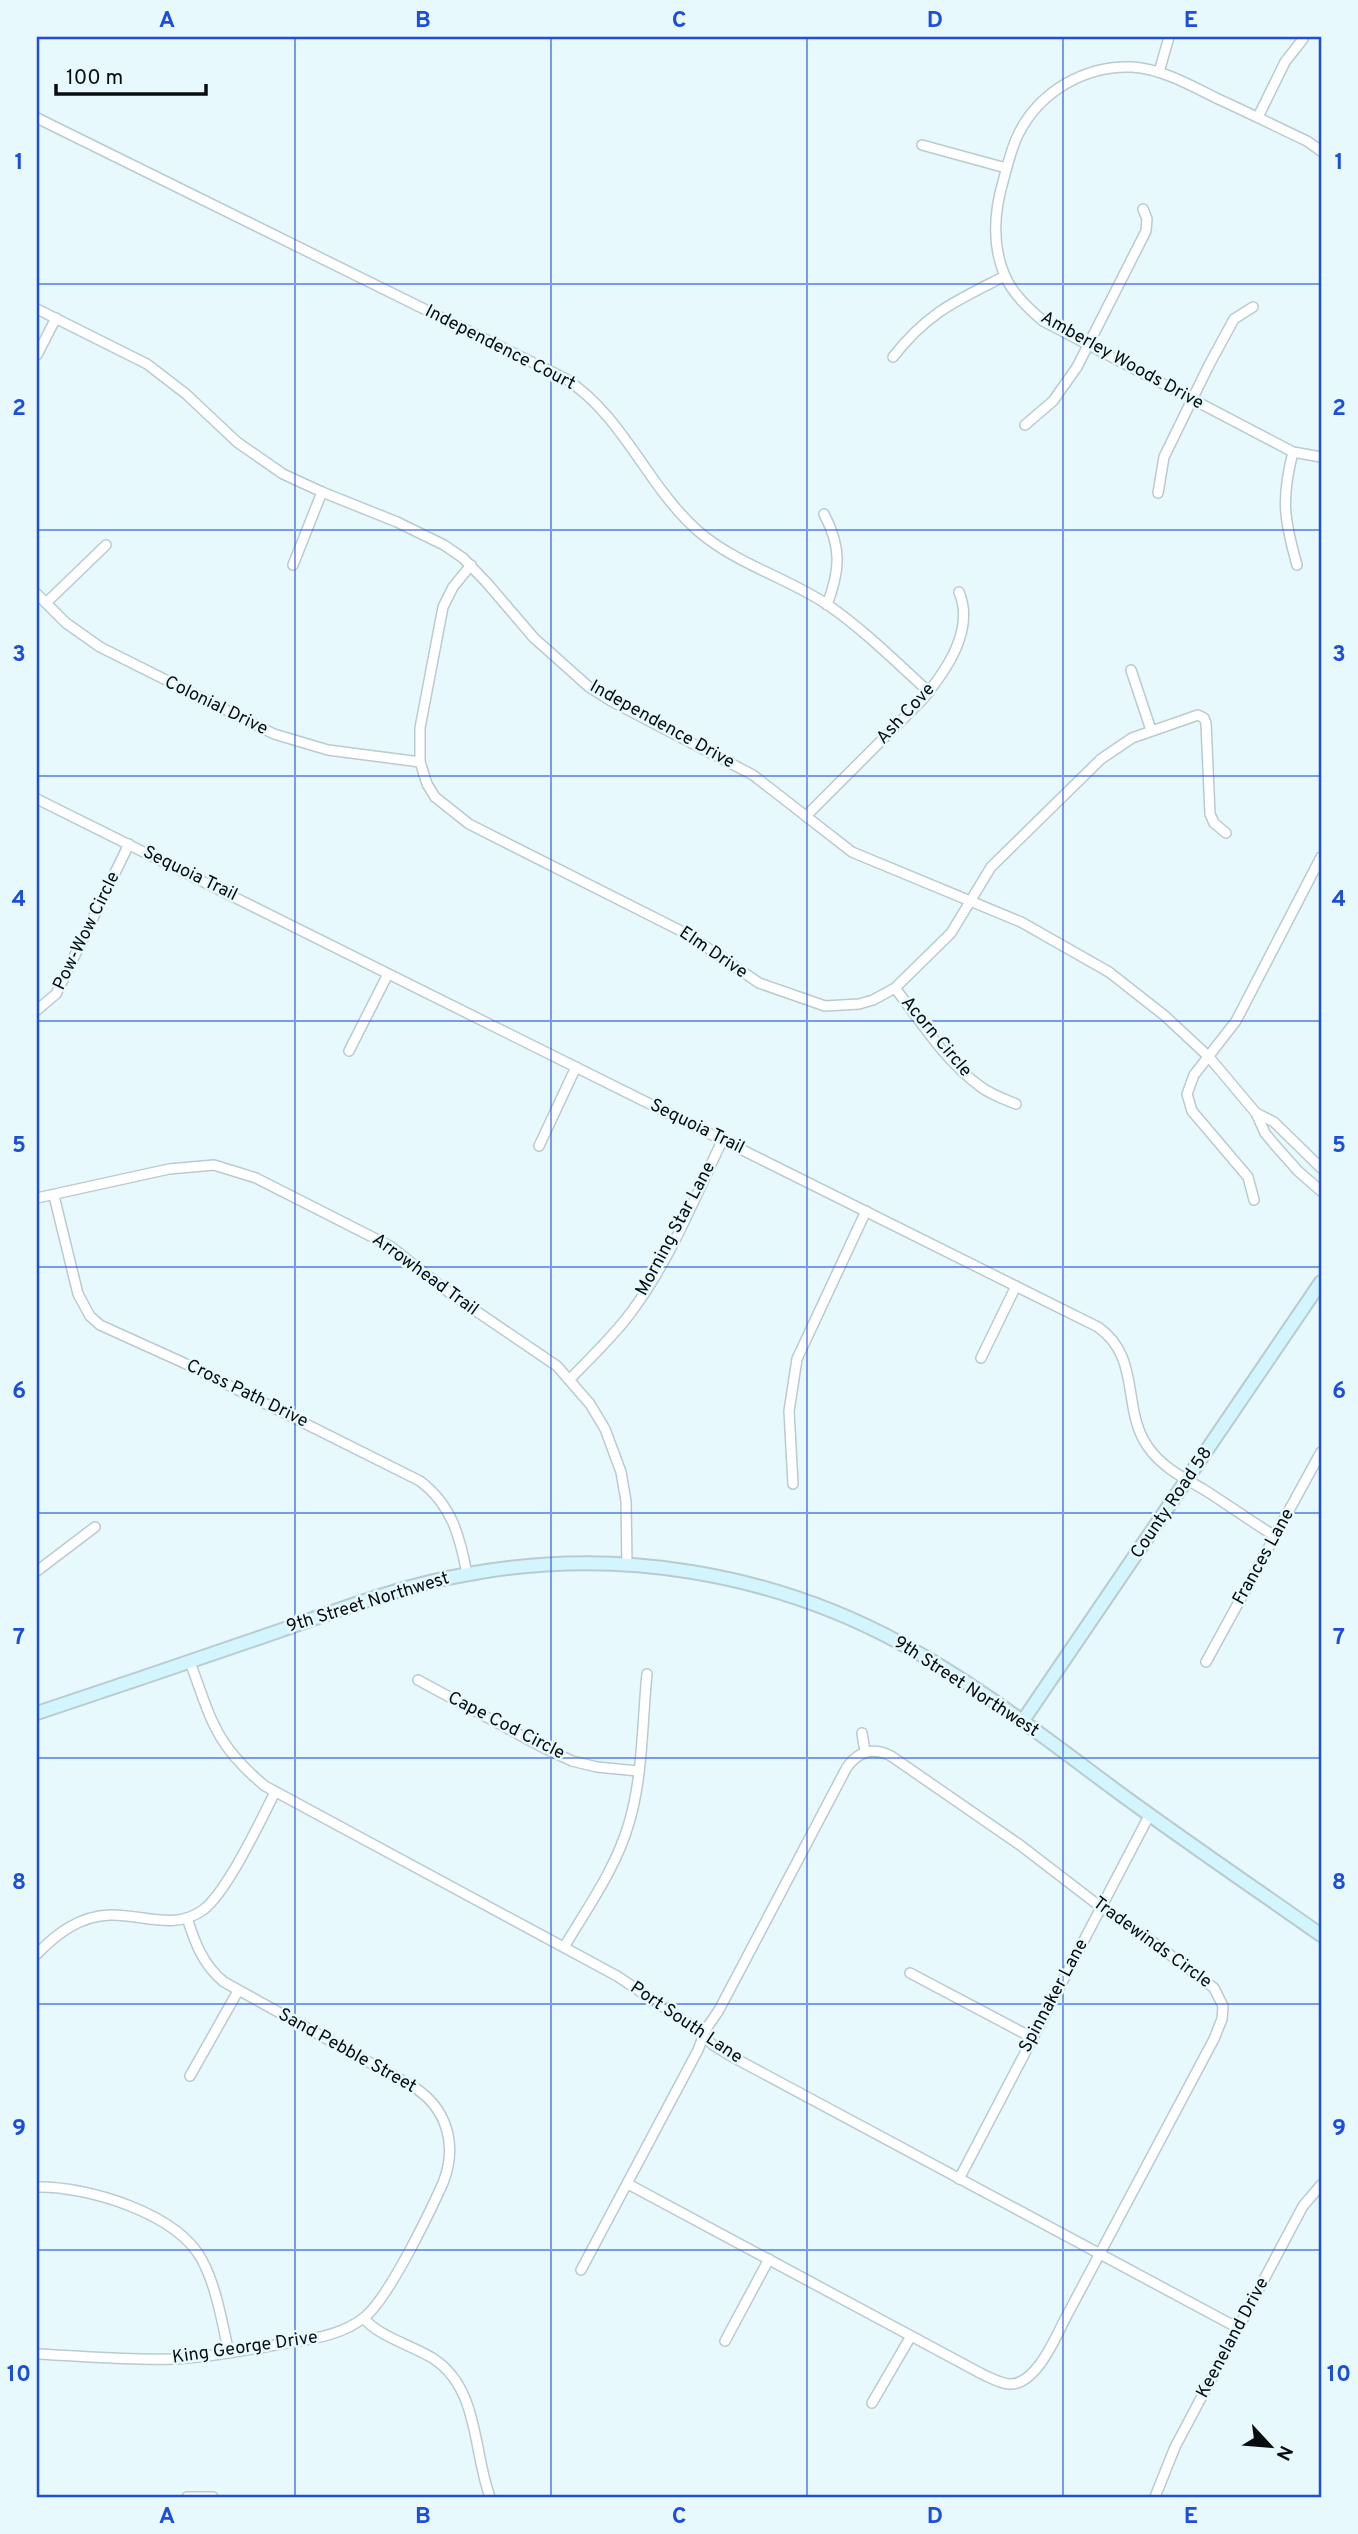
<svg xmlns="http://www.w3.org/2000/svg" width="1358" height="2534" font-family="Overpass,sans-serif">
<style>
.lines{fill:none;stroke-linecap:round;stroke-linejoin:round}
.street-casing{stroke:#bacbd0;stroke-width:12}
.secondary-casing{stroke:#bacbd0;stroke-width:16}
.street{stroke:#fff;stroke-width:9}
.secondary{stroke:#d3f6fe;stroke-width:12}
.grid{fill:none;stroke:#1d4ed8;stroke-width:2;stroke-opacity:0.55}
.labels{text-anchor:middle;dominant-baseline:central;stroke-width:5;stroke-linejoin:round;paint-order:stroke}
.street-label{font-size:18px;fill:#080e10;stroke:#e7f9fd}
.neatline{fill:none;stroke:#1d4ed8;stroke-width:2.5}
.grid-label{font-size:23px;text-anchor:middle;font-weight:bold;fill:#1d4ed8}
</style>
<rect width="100%" height="100%" fill="#e7f9fd"/>
<g class="lines">
<g class="street-casing">
<g id="street">
<polyline points="1159,72 1169,37"/>
<polyline points="1258,117 1285,62 1303,39"/>
<path d="M37 118 566 379C624 417 647 486 698 531 736 564 786 577 828 605 864 630 896 662 929 692"/>
<polyline points="922,145 1006,168"/>
<path d="M1321 151 1307 141C1277 127 1247 112 1216 98 1190 85 1162 69 1132 67 1086 65 1040 91 1019 133 1012 146 1008 163 1004 178 994 211 991 244 1005 276 1013 294 1028 308 1043 321L1293 452 1321 457"/>
<polyline points="37,309 147,364 186,394 237,442 283,474 322,492 397,522 444,545 463,558 487,583 534,638 589,687 611,701 753,775 852,852 1021,922 1109,972 1165,1016 1209,1057 1256,1113 1265,1133 1274,1144 1298,1171 1321,1191"/>
<polyline points="37,355 56,318"/>
<path d="M893 357C928 312 956 301 1005 276"/>
<polyline points="1025,425 1053,401 1077,367 1146,231 1147,219 1143,209"/>
<path d="M1293 452C1281 499 1284 519 1297 565"/>
<polyline points="1158,493 1164,457 1209,365 1234,319 1253,307"/>
<path d="M824 514C842 548 840 570 827 605"/>
<polyline points="293,565 322,492"/>
<polyline points="471,565 453,587 443,607 420,728 420,762 427,784 435,797 469,824 687,934 759,983 825,1006 859,1004 873,1000 895,988 951,933 991,867 1101,759 1132,738 1198,715 1204,718 1206,723 1210,814 1214,823 1226,833"/>
<polyline points="37,594 66,623 100,647 274,734 328,750 420,762"/>
<polyline points="46,603 106,545"/>
<polyline points="1131,670 1151,730"/>
<path d="M37 799 1098 1327C1142 1358 1121 1409 1148 1447 1162 1467 1182 1477 1203 1489 1227 1504 1250 1521 1275 1536"/>
<path d="M806 816 922 700C946 671 975 630 959 592"/>
<path d="M895 988C921 1022 946 1062 981 1087 992 1095 1004 1099 1016 1104"/>
<polyline points="37,1010 56,994 129,844"/>
<polyline points="349,1051 388,974"/>
<polyline points="1256,1113 1274,1122 1321,1168"/>
<polyline points="539,1146 576,1067"/>
<path d="M54 1196 78 1294 90 1316 100 1325 184 1363 420 1481C452 1505 460 1537 467 1574"/>
<polyline points="37,1198 169,1169 214,1165 256,1178 390,1246 451,1294 557,1366 590,1404 605,1429 621,1472 626,1501 627,1564"/>
<polyline points="1254,1200 1248,1177 1192,1111 1187,1094 1194,1075 1236,1021 1321,857"/>
<polyline points="981,1358 1016,1286"/>
<path d="M570 1379C591 1357 614 1336 632 1311 670 1260 695 1197 723 1139"/>
<polyline points="793,1484 789,1411 797,1359 866,1211"/>
<polyline points="37,1571 95,1527"/>
<path d="M190 1662C211 1719 215 1745 265 1786L617 1976 695 2028 713 2045 729 2055 1238 2328"/>
<polyline points="1206,1662 1321,1452"/>
<polyline points="418,1680 542,1747 572,1761 597,1767 638,1771"/>
<polyline points="862,1733 865,1752"/>
<path d="M564 1947C588 1907 616 1868 629 1823 643 1776 642 1723 647 1674"/>
<path d="M37 1954C57 1933 80 1916 110 1915 142 1914 174 1931 203 1910 227 1892 261 1820 275 1792"/>
<polyline points="910,1973 1031,2037"/>
<polyline points="190,2076 238,1991"/>
<polyline points="959,2179 1150,1814"/>
<path d="M37 2187C87 2186 177 2213 202 2260 217 2288 222 2323 229 2353"/>
<path d="M581 2270 698 2050 706 2029 719 2010 847 1767C859 1751 873 1747 891 1756L1020 1845 1102 1908 1153 1942 1214 1988 1223 2006 1222 2019 1214 2039 1065 2319C1055 2339 1035 2386 1009 2384 999 2383 991 2378 982 2374L628 2184"/>
<path d="M364 2318C377 2336 414 2346 434 2359 479 2389 473 2451 490 2497"/>
<polyline points="725,2341 769,2259"/>
<path d="M37 2354C83 2356 129 2361 175 2359 211 2357 246 2350 281 2344 311 2339 342 2336 366 2316 390 2295 429 2214 443 2183 458 2145 447 2107 412 2086L224 1982C203 1965 195 1943 187 1918"/>
<polyline points="872,2403 911,2336"/>
<polyline points="187,2497 213,2497"/>
<polyline points="1155,2497 1175,2447 1303,2206 1321,2185"/>
</g>
</g>
<g class="secondary-casing">
<g id="secondary">
<path d="M37 1713C118 1686 198 1659 279 1631 341 1609 403 1585 469 1574 616 1547 770 1572 902 1644 978 1685 1048 1740 1118 1792 1185 1841 1254 1888 1321 1935"/>
<polyline points="1022,1722 1321,1282"/>
</g>
</g>
<use href="#street" class="street"/>
<use href="#secondary" class="secondary"/>
</g>
<path class="grid" d="M295 37V2497M551 37V2497M807 37V2497M1063 37V2497M37 284H1321M37 530H1321M37 776H1321M37 1021H1321M37 1267H1321M37 1513H1321M37 1758H1321M37 2004H1321M37 2250H1321"/>
<g class="labels">
<g class="street-label">
<text transform="translate(500 348) rotate(27)">Independence Court</text>
<text transform="translate(1122 361) rotate(29)">Amberley Woods Drive</text>
<text transform="translate(216 706) rotate(26)">Colonial Drive</text>
<text transform="translate(906 714) rotate(-47)">Ash Cove</text>
<text transform="translate(662 725) rotate(29)">Independence Drive</text>
<text transform="translate(190 874) rotate(26)">Sequoia Trail</text>
<text transform="translate(87 931) rotate(-64)">Pow-Wow Circle</text>
<text transform="translate(713 953) rotate(34)">Elm Drive</text>
<text transform="translate(936 1037) rotate(50)">Acorn Circle</text>
<text transform="translate(697 1127) rotate(26)">Sequoia Trail</text>
<text transform="translate(676 1229) rotate(-62)">Morning Star Lane</text>
<text transform="translate(425 1275) rotate(36)">Arrowhead Trail</text>
<text transform="translate(247 1394) rotate(26)">Cross Path Drive</text>
<text transform="translate(1172 1503) rotate(-56)">County Road 58</text>
<text transform="translate(1264 1557) rotate(-61)">Frances Lane</text>
<text transform="translate(368 1603) rotate(-17)">9th Street Northwest</text>
<text transform="translate(966 1687) rotate(33)">9th Street Northwest</text>
<text transform="translate(506 1726) rotate(27)">Cape Cod Circle</text>
<text transform="translate(1152 1943) rotate(36)">Tradewinds Circle</text>
<text transform="translate(1054 1996) rotate(-62)">Spinnaker Lane</text>
<text transform="translate(686 2023) rotate(34)">Port South Lane</text>
<text transform="translate(347 2051) rotate(29)">Sand Pebble Street</text>
<text transform="translate(1233 2338) rotate(-62)">Keeneland Drive</text>
<text transform="translate(245 2348) rotate(-8)">King George Drive</text>
</g>
</g>
<rect width="1358" height="2534" fill="none" stroke="#e7f9fd" stroke-width="77"/>
<g transform="translate(1270 2446) rotate(116)" stroke="#e7f9fd" stroke-width="5" paint-order="stroke">
<path d="M0-5L12 26L0 18L-12 26Z" fill="#080e10"/>
<text y="-10" font-size="19" font-weight="bold" text-anchor="middle" fill="#080e10">N</text>
</g>
<path d="M56 84v10h150v-10" fill="none" stroke="#080e10" stroke-width="3.5"/>
<text x="66" y="84" font-size="21" fill="#080e10" stroke="#e7f9fd" stroke-width="5" paint-order="stroke">100 m</text>
<rect x="38" y="38" width="1282" height="2458" class="neatline"/>
<g class="grid-label">
<text x="167" y="27">A</text>
<text x="423" y="27">B</text>
<text x="679" y="27">C</text>
<text x="935" y="27">D</text>
<text x="1191" y="27">E</text>
<text x="19" y="169">1</text>
<text x="1339" y="169">1</text>
<text x="19" y="415">2</text>
<text x="1339" y="415">2</text>
<text x="19" y="661">3</text>
<text x="1339" y="661">3</text>
<text x="19" y="906">4</text>
<text x="1339" y="906">4</text>
<text x="19" y="1152">5</text>
<text x="1339" y="1152">5</text>
<text x="19" y="1398">6</text>
<text x="1339" y="1398">6</text>
<text x="19" y="1644">7</text>
<text x="1339" y="1644">7</text>
<text x="19" y="1889">8</text>
<text x="1339" y="1889">8</text>
<text x="19" y="2135">9</text>
<text x="1339" y="2135">9</text>
<text x="19" y="2381">10</text>
<text x="1339" y="2381">10</text>
<text x="167" y="2523">A</text>
<text x="423" y="2523">B</text>
<text x="679" y="2523">C</text>
<text x="935" y="2523">D</text>
<text x="1191" y="2523">E</text>
</g>
</svg>
